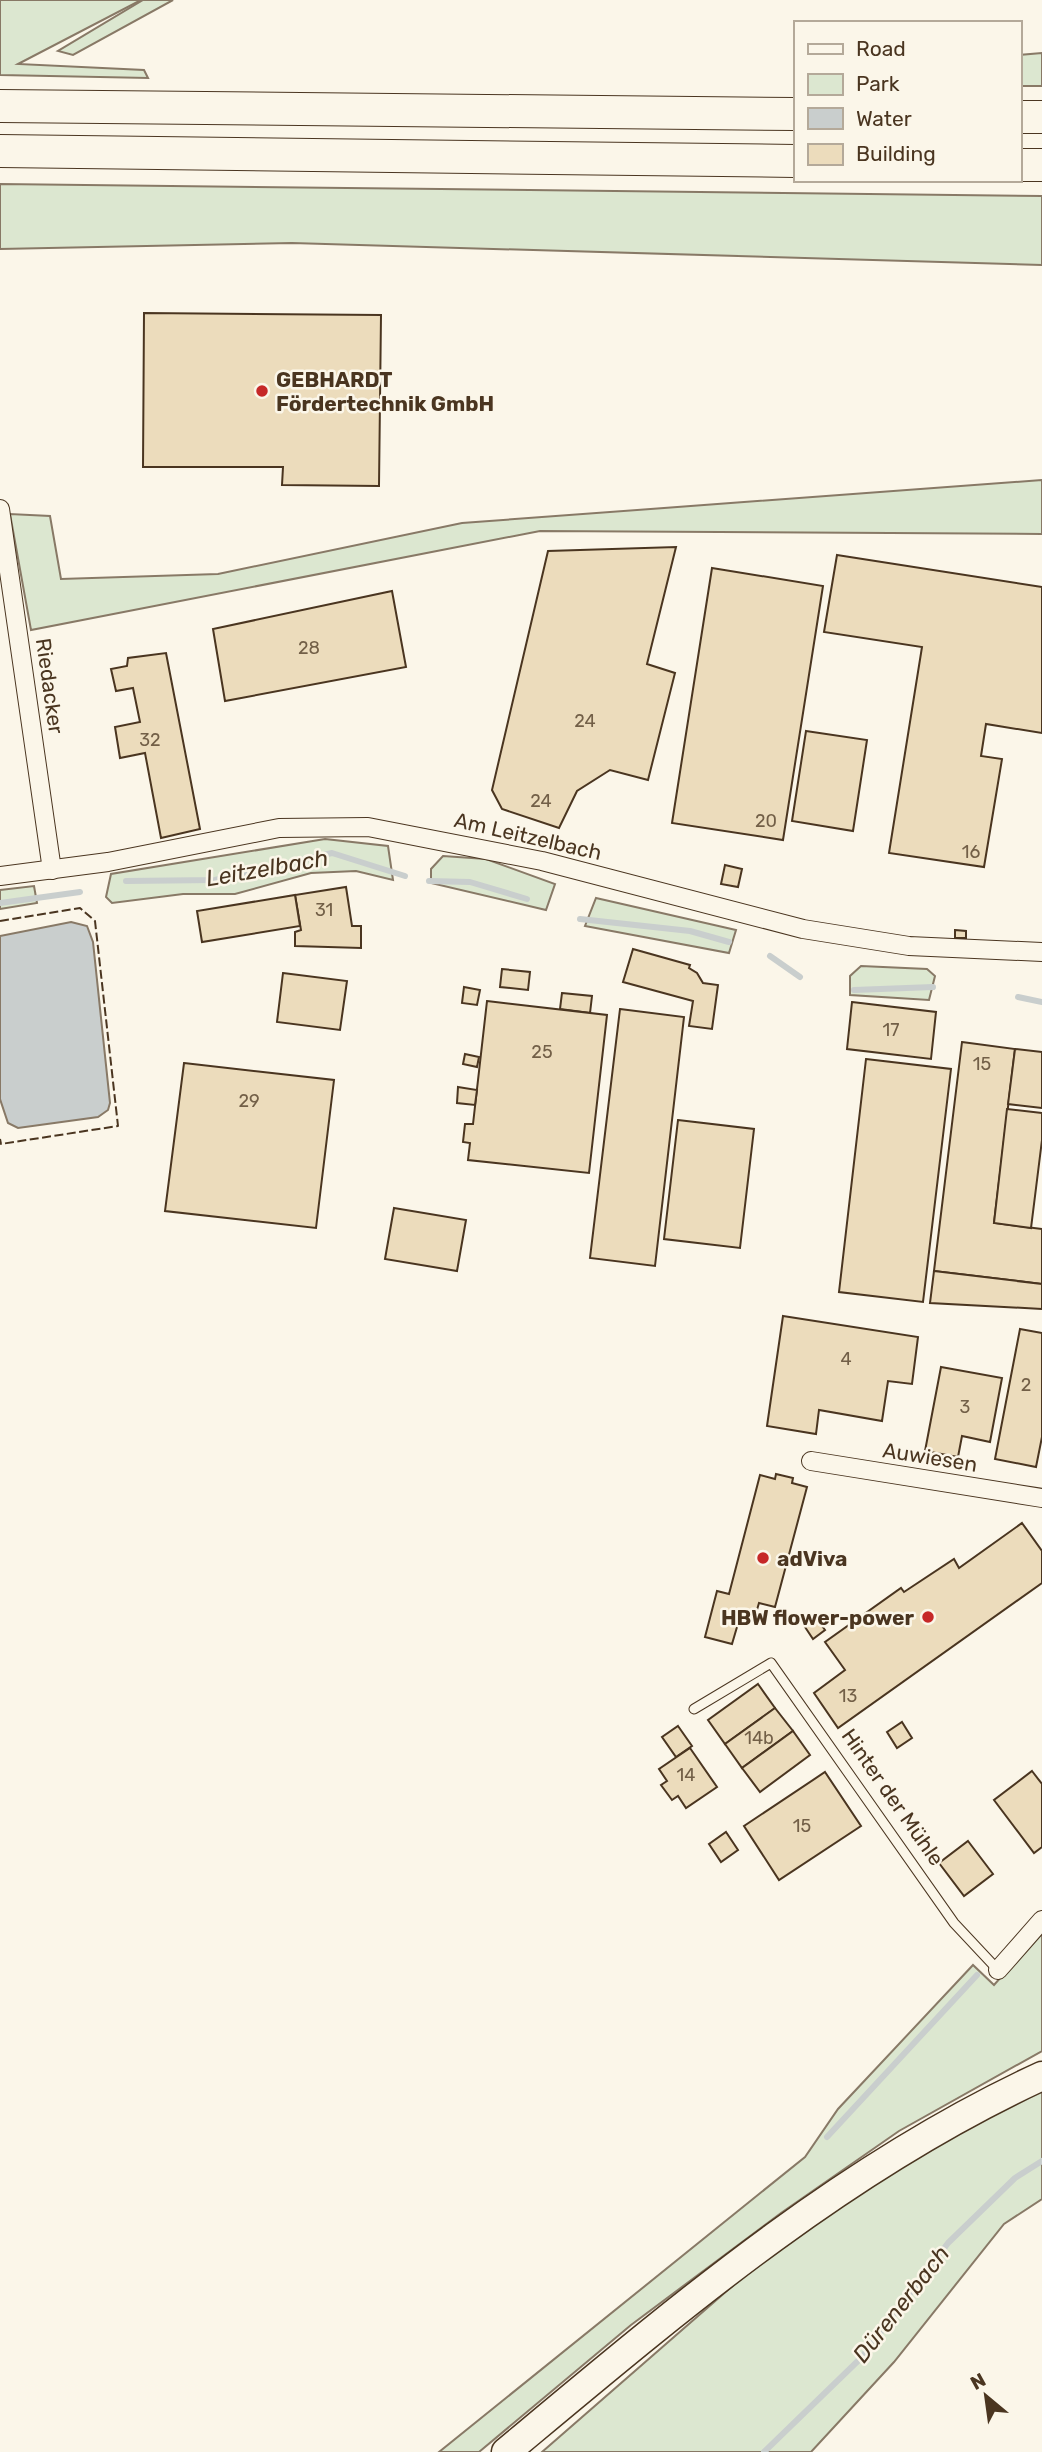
<svg xmlns="http://www.w3.org/2000/svg" width="1042" height="2452" font-family="Rubik,sans-serif">
<style>
.green{fill:#dce7d0;stroke:#887966;stroke-width:2}
.water{fill:#c9cecd;stroke:#887966;stroke-width:2}
.lines{fill:none;stroke-linecap:round;stroke-linejoin:round}
.stream{stroke:#c9cecd;stroke-width:6}
.building{fill:#ecdcbc;stroke:#4a3520;stroke-width:2}
.lane-casing{stroke:#4a3520;stroke-width:11}
.street-casing{stroke:#4a3520;stroke-width:20}
.primary-casing{stroke:#4a3520;stroke-width:31}
.highway-casing{stroke:#4a3520;stroke-width:34}
.lane{stroke:#fbf6e9;stroke-width:9}
.street{stroke:#fbf6e9;stroke-width:18}
.primary{stroke:#fbf6e9;stroke-width:28}
.highway{stroke:#fbf6e9;stroke-width:32}
.fence{stroke:#4a3520;stroke-width:2;stroke-dasharray:9 3.5;stroke-linecap:butt}
.poi-dot{fill:#c62828;stroke:#fbf6e9;stroke-width:2.5}
.labels{text-anchor:middle;dominant-baseline:central;stroke-width:5;stroke-linejoin:round;paint-order:stroke}
.number-label{font-size:18px;fill:#725f47}
.poi-label{font-size:21px;font-weight:bold;fill:#4a3520;stroke:#fbf6e9;text-anchor:start}
.street-label{font-size:21px;fill:#4a3520;stroke:#fbf6e9}
.water-label{font-size:23px;font-style:italic;fill:#4a3520;stroke:#fbf6e9}
</style>
<rect width="100%" height="100%" fill="#fbf6e9"/>
<g class="green">
<polygon points="0,0 141,0 18,64 144,70 148,78 0,75"/>
<polygon points="143,0 173,0 73,55 58,51"/>
<polygon points="1042,53 1042,86 1019,86 1019,55"/>
<polygon points="0,184 1042,196 1042,265 292,243 0,249"/>
<polygon points="1042,480 1042,534 540,531 31,630 10,514 50,516 61,579 218,574 462,523"/>
<polygon points="325,839 388,846 393,880 356,871 311,873 235,894 183,894 112,903 106,897 111,874"/>
<polygon points="443,856 486,859 555,884 546,910 431,883 431,869"/>
<polygon points="34,886 37,903 0,909 0,890"/>
<polygon points="596,898 736,930 729,953 585,926"/>
<polygon points="861,966 927,969 935,976 929,1000 850,995 850,976"/>
<polygon points="1042,1931 1042,2051 899,2131 781,2213 631,2325 479,2452 439,2452 805,2157 838,2109 973,1965 994,1985"/>
<polygon points="1042,2088 1042,2199 1004,2224 894,2362 811,2452 542,2452 760,2262 902,2164"/>
</g>
<polygon class="water" points="71,922 87,926 93,942 110,1103 108,1110 98,1117 18,1128 8,1123 0,1099 0,936"/>
<g class="lines">
<g class="stream">
<polyline points="126,881 215,880 332,853 405,876"/>
<polyline points="429,881 470,882 527,899"/>
<polyline points="0,903 80,892"/>
<polyline points="580,919 690,931 729,942"/>
<polyline points="770,956 800,977"/>
<polyline points="854,990 933,987"/>
<polyline points="1018,997 1042,1002"/>
<polyline points="827,2137 977,1975"/>
<polyline points="764,2452 862,2357 948,2243 1015,2178 1042,2161"/>
</g>
</g>
<g class="building">
<polygon points="144,313 381,315 379,486 282,485 283,467 143,467"/>
<polygon points="676,547 647,664 675,673 648,780 610,770 577,791 559,828 502,809 492,790 548,551"/>
<polygon points="837,555 1042,587 1042,733 986,724 981,756 1002,759 984,867 889,853 922,647 824,632"/>
<polygon points="712,568 823,586 783,840 672,823"/>
<polygon points="392,591 406,667 225,701 213,629"/>
<polygon points="166,653 200,829 161,838 145,753 120,758 115,727 140,722 133,688 116,691 111,669 127,666 128,658"/>
<polygon points="806,731 867,740 853,831 792,821"/>
<polygon points="725,865 742,869 738,887 721,884"/>
<polygon points="346,887 352,926 361,926 361,948 295,946 295,932 301,930 295,895"/>
<polygon points="295,895 300,926 202,942 197,911"/>
<polygon points="955,930 966,931 966,938 955,938"/>
<polygon points="633,949 690,965 689,968 697,973 703,983 718,985 712,1029 689,1026 693,1001 623,982"/>
<polygon points="502,969 530,972 528,990 500,987"/>
<polygon points="283,973 347,981 340,1030 277,1022"/>
<polygon points="464,987 480,990 477,1005 462,1003"/>
<polygon points="562,993 592,996 590,1013 560,1009"/>
<polygon points="487,1001 607,1015 589,1173 468,1160 470,1143 463,1142 465,1124 473,1124"/>
<polygon points="852,1002 936,1012 931,1059 847,1049"/>
<polygon points="620,1009 684,1017 655,1266 590,1258"/>
<polygon points="962,1042 1015,1049 994,1223 1042,1229 1042,1284 934,1271"/>
<polygon points="1015,1049 1042,1052 1042,1108 1008,1104"/>
<polygon points="465,1054 479,1057 477,1067 463,1064"/>
<polygon points="866,1059 951,1069 923,1302 839,1292"/>
<polygon points="184,1063 334,1080 316,1228 165,1211"/>
<polygon points="458,1087 477,1090 475,1105 457,1103"/>
<polygon points="1007,1109 1042,1113 1042,1140 1031,1228 994,1223"/>
<polygon points="678,1120 754,1129 740,1248 664,1239"/>
<polygon points="394,1208 466,1220 457,1271 385,1259"/>
<polygon points="934,1271 1042,1284 1042,1309 930,1303"/>
<polygon points="783,1316 918,1337 912,1384 888,1381 882,1421 819,1410 816,1434 767,1426"/>
<polygon points="1020,1329 1042,1333 1042,1437 1036,1467 995,1459"/>
<polygon points="941,1367 1002,1378 990,1442 962,1436 958,1457 925,1451"/>
<polygon points="776,1474 793,1478 792,1483 807,1487 775,1607 759,1603 756,1613 742,1610 732,1644 705,1637 717,1591 729,1594 760,1475 775,1479"/>
<polygon points="1022,1523 1042,1551 1042,1583 838,1728 814,1693 845,1670 825,1642 901,1588 904,1592 954,1559 959,1568"/>
<polygon points="816,1618 825,1630 813,1639 805,1627"/>
<polygon points="758,1684 775,1708 725,1744 708,1720"/>
<polygon points="775,1708 793,1731 742,1768 725,1744"/>
<polygon points="902,1722 912,1738 897,1748 887,1732"/>
<polygon points="678,1726 692,1746 676,1757 662,1737"/>
<polygon points="793,1731 810,1755 760,1792 742,1768"/>
<polygon points="690,1748 717,1787 686,1808 678,1796 672,1800 661,1785 667,1781 659,1769"/>
<polygon points="1032,1771 1042,1784 1042,1847 1034,1853 994,1800"/>
<polygon points="825,1772 861,1826 779,1880 744,1826"/>
<polygon points="726,1832 738,1850 721,1862 709,1844"/>
<polygon points="968,1841 993,1874 964,1896 939,1863"/>
</g>
<g class="lines">
<g class="lane-casing">
<polyline id="lane" points="694,1709 771,1663 954,1923 998,1970"/>
</g>
<g class="street-casing">
<g id="street">
<polyline points="0,509 52,870"/>
<polyline points="0,876 108,862 279,828 368,827 542,861 803,929 909,946 1042,952"/>
<polyline points="811,1461 1042,1498"/>
<polyline points="998,1970 1042,1920"/>
</g>
</g>
<g class="primary-casing">
<path id="primary" d="M506 2452C674 2312 842 2168 1042 2076"/>
</g>
<g class="highway-casing">
<g id="highway">
<polyline points="0,106 795,114"/>
<polyline points="1019,117 1042,117"/>
<polyline points="0,151 795,161"/>
<polyline points="1019,165 1042,165"/>
</g>
</g>
<use href="#lane" class="lane"/>
<use href="#street" class="street"/>
<use href="#primary" class="primary"/>
<use href="#highway" class="highway"/>
<polyline class="fence" points="0,921 80,908 95,921 118,1126 1,1144 0,1139"/>
</g>
<g class="poi-dot">
<circle cx="262" cy="391" r="7"/>
<circle cx="763" cy="1558" r="7"/>
<circle cx="928" cy="1617" r="7"/>
</g>
<g class="labels">
<g class="number-label">
<text x="309" y="648">28</text>
<text x="585" y="721">24</text>
<text x="150" y="740">32</text>
<text x="541" y="801">24</text>
<text x="766" y="821">20</text>
<text x="971" y="852">16</text>
<text x="324" y="910">31</text>
<text x="891" y="1030">17</text>
<text x="542" y="1052">25</text>
<text x="982" y="1064">15</text>
<text x="249" y="1101">29</text>
<text x="846" y="1359">4</text>
<text x="1026" y="1385">2</text>
<text x="965" y="1407">3</text>
<text x="848" y="1696">13</text>
<text x="759" y="1738">14b</text>
<text x="686" y="1775">14</text>
<text x="802" y="1826">15</text>
</g>
<g class="poi-label">
<text x="276" y="379">GEBHARDT<tspan x="276" dy="24">Fördertechnik GmbH</tspan></text>
<text x="777" y="1558">adViva</text>
<text x="914" y="1617" text-anchor="end">HBW flower-power</text>
</g>
<g class="street-label">
<text transform="translate(50 686) rotate(82)">Riedacker</text>
<text transform="translate(528 836) rotate(13)">Am Leitzelbach</text>
<text transform="translate(930 1457) rotate(9)">Auwiesen</text>
<text transform="translate(893 1797) rotate(55)">Hinter der Mühle</text>
</g>
<g class="water-label">
<text transform="translate(267 868) rotate(-10)">Leitzelbach</text>
<text transform="translate(901 2304) rotate(-52)">Dürenerbach</text>
</g>
</g>
<rect x="794" y="21" width="228" height="161" fill="#fbf6e9" stroke="#b4a999" stroke-width="2"/>
<rect x="808" y="44" width="35" height="10" fill="#fbf6e9" stroke="#b4a999" stroke-width="2"/>
<text x="856" y="56" font-size="21" fill="#4a3520">Road</text>
<rect x="808" y="74" width="35" height="21" fill="#dce7d0" stroke="#b4a999" stroke-width="2"/>
<text x="856" y="91" font-size="21" fill="#4a3520">Park</text>
<rect x="808" y="108" width="35" height="21" fill="#c9cecd" stroke="#b4a999" stroke-width="2"/>
<text x="856" y="126" font-size="21" fill="#4a3520">Water</text>
<rect x="808" y="144" width="35" height="21" fill="#ecdcbc" stroke="#b4a999" stroke-width="2"/>
<text x="856" y="161" font-size="21" fill="#4a3520">Building</text>
<g transform="translate(986 2396) rotate(331)" stroke="#fbf6e9" stroke-width="5" paint-order="stroke">
<path d="M0-5L12 26L0 18L-12 26Z" fill="#4a3520"/>
<text y="-10" font-size="19" font-weight="bold" text-anchor="middle" fill="#4a3520">N</text>
</g>
</svg>
